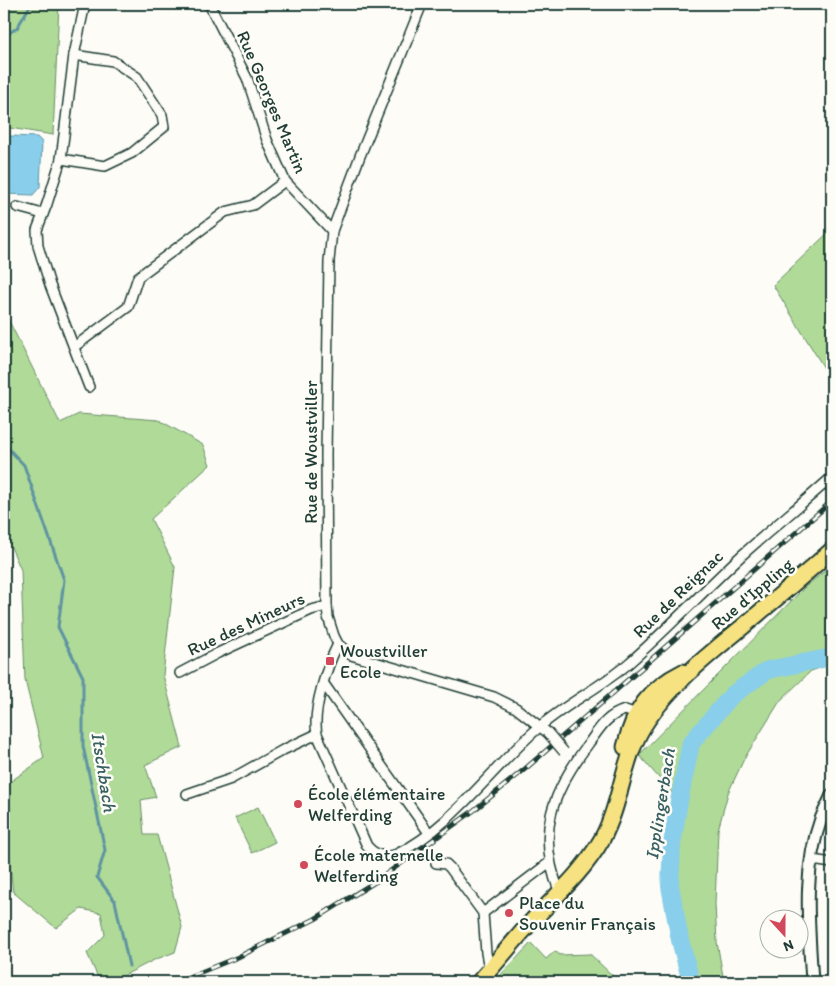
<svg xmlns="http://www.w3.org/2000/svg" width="836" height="986" font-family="Itim,sans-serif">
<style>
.green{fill:#b0da98;stroke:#688c66}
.water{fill:#89ceea;stroke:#5f94a1}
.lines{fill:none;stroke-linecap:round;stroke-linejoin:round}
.stream{stroke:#5f94a1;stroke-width:3}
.river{stroke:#89ceea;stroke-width:18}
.minor-casing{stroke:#1f3d34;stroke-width:12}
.tertiary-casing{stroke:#1f3d34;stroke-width:15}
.primary-casing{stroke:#1f3d34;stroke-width:19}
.minor{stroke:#fdfcf7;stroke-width:9}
.tertiary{stroke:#fdfcf7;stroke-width:11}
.primary{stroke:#f7e281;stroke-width:15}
.rail-casing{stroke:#1f3d34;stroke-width:5}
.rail{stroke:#fdfcf7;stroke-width:3;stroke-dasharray:9;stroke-linecap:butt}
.minor-bridge-casing{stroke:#1f3d34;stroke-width:12;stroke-linecap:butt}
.minor-bridge{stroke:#fdfcf7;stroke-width:9}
.poi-dot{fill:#d1495b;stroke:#fdfcf7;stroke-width:2}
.labels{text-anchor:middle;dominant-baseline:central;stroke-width:5;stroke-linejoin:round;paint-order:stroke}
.street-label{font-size:18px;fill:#1f3d34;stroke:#fdfcf7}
.poi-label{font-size:18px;fill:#1f3d34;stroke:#fdfcf7;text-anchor:start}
.water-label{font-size:19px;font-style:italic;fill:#3a6162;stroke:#fdfcf7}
</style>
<rect width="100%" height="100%" fill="#fdfcf7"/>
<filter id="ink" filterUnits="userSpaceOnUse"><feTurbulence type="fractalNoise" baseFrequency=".02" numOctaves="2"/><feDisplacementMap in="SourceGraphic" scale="10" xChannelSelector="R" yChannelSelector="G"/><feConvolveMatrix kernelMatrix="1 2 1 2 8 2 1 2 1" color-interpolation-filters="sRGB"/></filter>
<g filter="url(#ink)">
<g class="green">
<polygon points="12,4 59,4 53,135 10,128 4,133 4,22"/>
<polygon points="832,229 832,381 773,285"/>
<polygon points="4,311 60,423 79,414 159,420 203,445 210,465 151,519 175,567 163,675 182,747 145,765 156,797 141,800 144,835 157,835 182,927 175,952 154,960 111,982 100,982 87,953 105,935 101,913 81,909 56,928 13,892 4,812 4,786 44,758 25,680 21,570 4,531"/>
<path d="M832 565V664L811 671 780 701 744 759 728 793 718 830 715 904 717 942 724 982H691C683 951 673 919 670 887 668 859 675 829 679 801L639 755 806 586Z"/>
<polygon points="258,807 275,842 252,853 235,818"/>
<polygon points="531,943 546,959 555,951 560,955 590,954 619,982 494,982"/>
</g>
<polygon class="water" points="11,136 37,137 42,142 40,187 33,195 4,194 4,140"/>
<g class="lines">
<g class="stream">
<polyline points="4,36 17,28 31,4"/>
<polyline points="4,444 24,465 64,580 58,627 83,677 83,746 105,850 97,877 115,901 129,966"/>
</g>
<polyline class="river" points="691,982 680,940 670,886 672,844 679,801 691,743 732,695 768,670 832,657"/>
<g class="minor-casing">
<g id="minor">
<polyline points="85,4 74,55 61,159 47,204 37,230 38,246 50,285 89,387"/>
<polyline points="209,4 247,78 267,140 285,181 332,231"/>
<polyline points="422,4 360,156 332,231 329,261 326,454 327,606 328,617 334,636 338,644 351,655 494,697 516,708 548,733"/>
<polyline points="61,159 105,166 132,153 164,127 162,115 137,77 113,61 74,55"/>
<polyline points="17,207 43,214"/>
<polyline points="74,347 128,307 138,277 225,212 253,205 285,181"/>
<path d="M338 644C327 666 312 710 317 734L367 846C375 855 385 859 397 854 451 828 492 768 537 729 565 704 600 688 629 663 668 629 703 591 741 556 771 529 802 504 832 477"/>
<polyline points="180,673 218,653 311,610 327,606"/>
<polyline points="324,684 429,833"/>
<polyline points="187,794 231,779 283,750 317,734"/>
<polyline points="812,860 832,863"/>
<polyline points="436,863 446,864 450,868 483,913 486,953 488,963 492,967"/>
<path d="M560 893C535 833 552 792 589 743 600 728 606 716 625 710L640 715"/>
<polyline points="483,913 550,862"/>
</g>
</g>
<g class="tertiary-casing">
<path id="tertiary" d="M812 982C809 929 802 871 821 819 824 811 829 803 832 795"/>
</g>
<g class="primary-casing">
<g id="primary">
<path d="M625 747C634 710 649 689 683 672"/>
<path d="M479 982C496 963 513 942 531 922 556 896 584 871 602 839 623 800 622 755 648 719 672 684 707 656 740 629 771 603 802 577 832 550"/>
</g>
</g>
<use href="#minor" class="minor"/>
<use href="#tertiary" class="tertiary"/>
<use href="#primary" class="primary"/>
<g class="rail-casing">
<polyline id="rail" points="176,982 238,957 315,919 378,880 473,811 525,769 606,699 832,501"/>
</g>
<use href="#rail" class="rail"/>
<g class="minor-bridge-casing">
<polyline id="minor-bridge" points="548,733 564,752"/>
</g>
<use href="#minor-bridge" class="minor-bridge"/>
</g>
</g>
<g class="poi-dot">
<rect x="325" y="656" width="10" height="10" rx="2.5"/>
<circle cx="298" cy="804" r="5"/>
<circle cx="304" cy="865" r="5"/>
<circle cx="509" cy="913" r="5"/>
</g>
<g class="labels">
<g class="street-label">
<text transform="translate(272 102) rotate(67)">Rue Georges Martin</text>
<text transform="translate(311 452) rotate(-90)">Rue de Woustviller</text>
<text transform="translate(678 594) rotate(-44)">Rue de Reignac</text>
<text transform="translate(752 594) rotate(-40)">Rue d'Ippling</text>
<text transform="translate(246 624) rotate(-25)">Rue des Mineurs</text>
</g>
<g class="poi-label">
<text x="340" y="651">Woustviller<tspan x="340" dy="21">Ecole</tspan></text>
<text x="308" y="794">École élémentaire<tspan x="308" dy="21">Welferding</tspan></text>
<text x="314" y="855">École maternelle<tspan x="314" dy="21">Welferding</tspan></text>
<text x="519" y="903">Place du<tspan x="519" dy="21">Souvenir Français</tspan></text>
</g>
<g class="water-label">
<text transform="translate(104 772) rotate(81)">Itschbach</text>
<text transform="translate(660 804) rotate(-81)">Ipplingerbach</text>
</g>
</g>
<rect width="836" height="986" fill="none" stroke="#fdfcf7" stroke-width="20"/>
<rect x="10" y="10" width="816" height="966" fill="none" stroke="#1f3d34" stroke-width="2" filter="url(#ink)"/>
<g transform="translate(784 934) rotate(159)"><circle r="24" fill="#fdfcf7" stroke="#a4b0a9"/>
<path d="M0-4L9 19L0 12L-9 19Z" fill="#d1495b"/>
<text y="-8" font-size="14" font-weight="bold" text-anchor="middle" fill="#1f3d34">N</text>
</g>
</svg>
